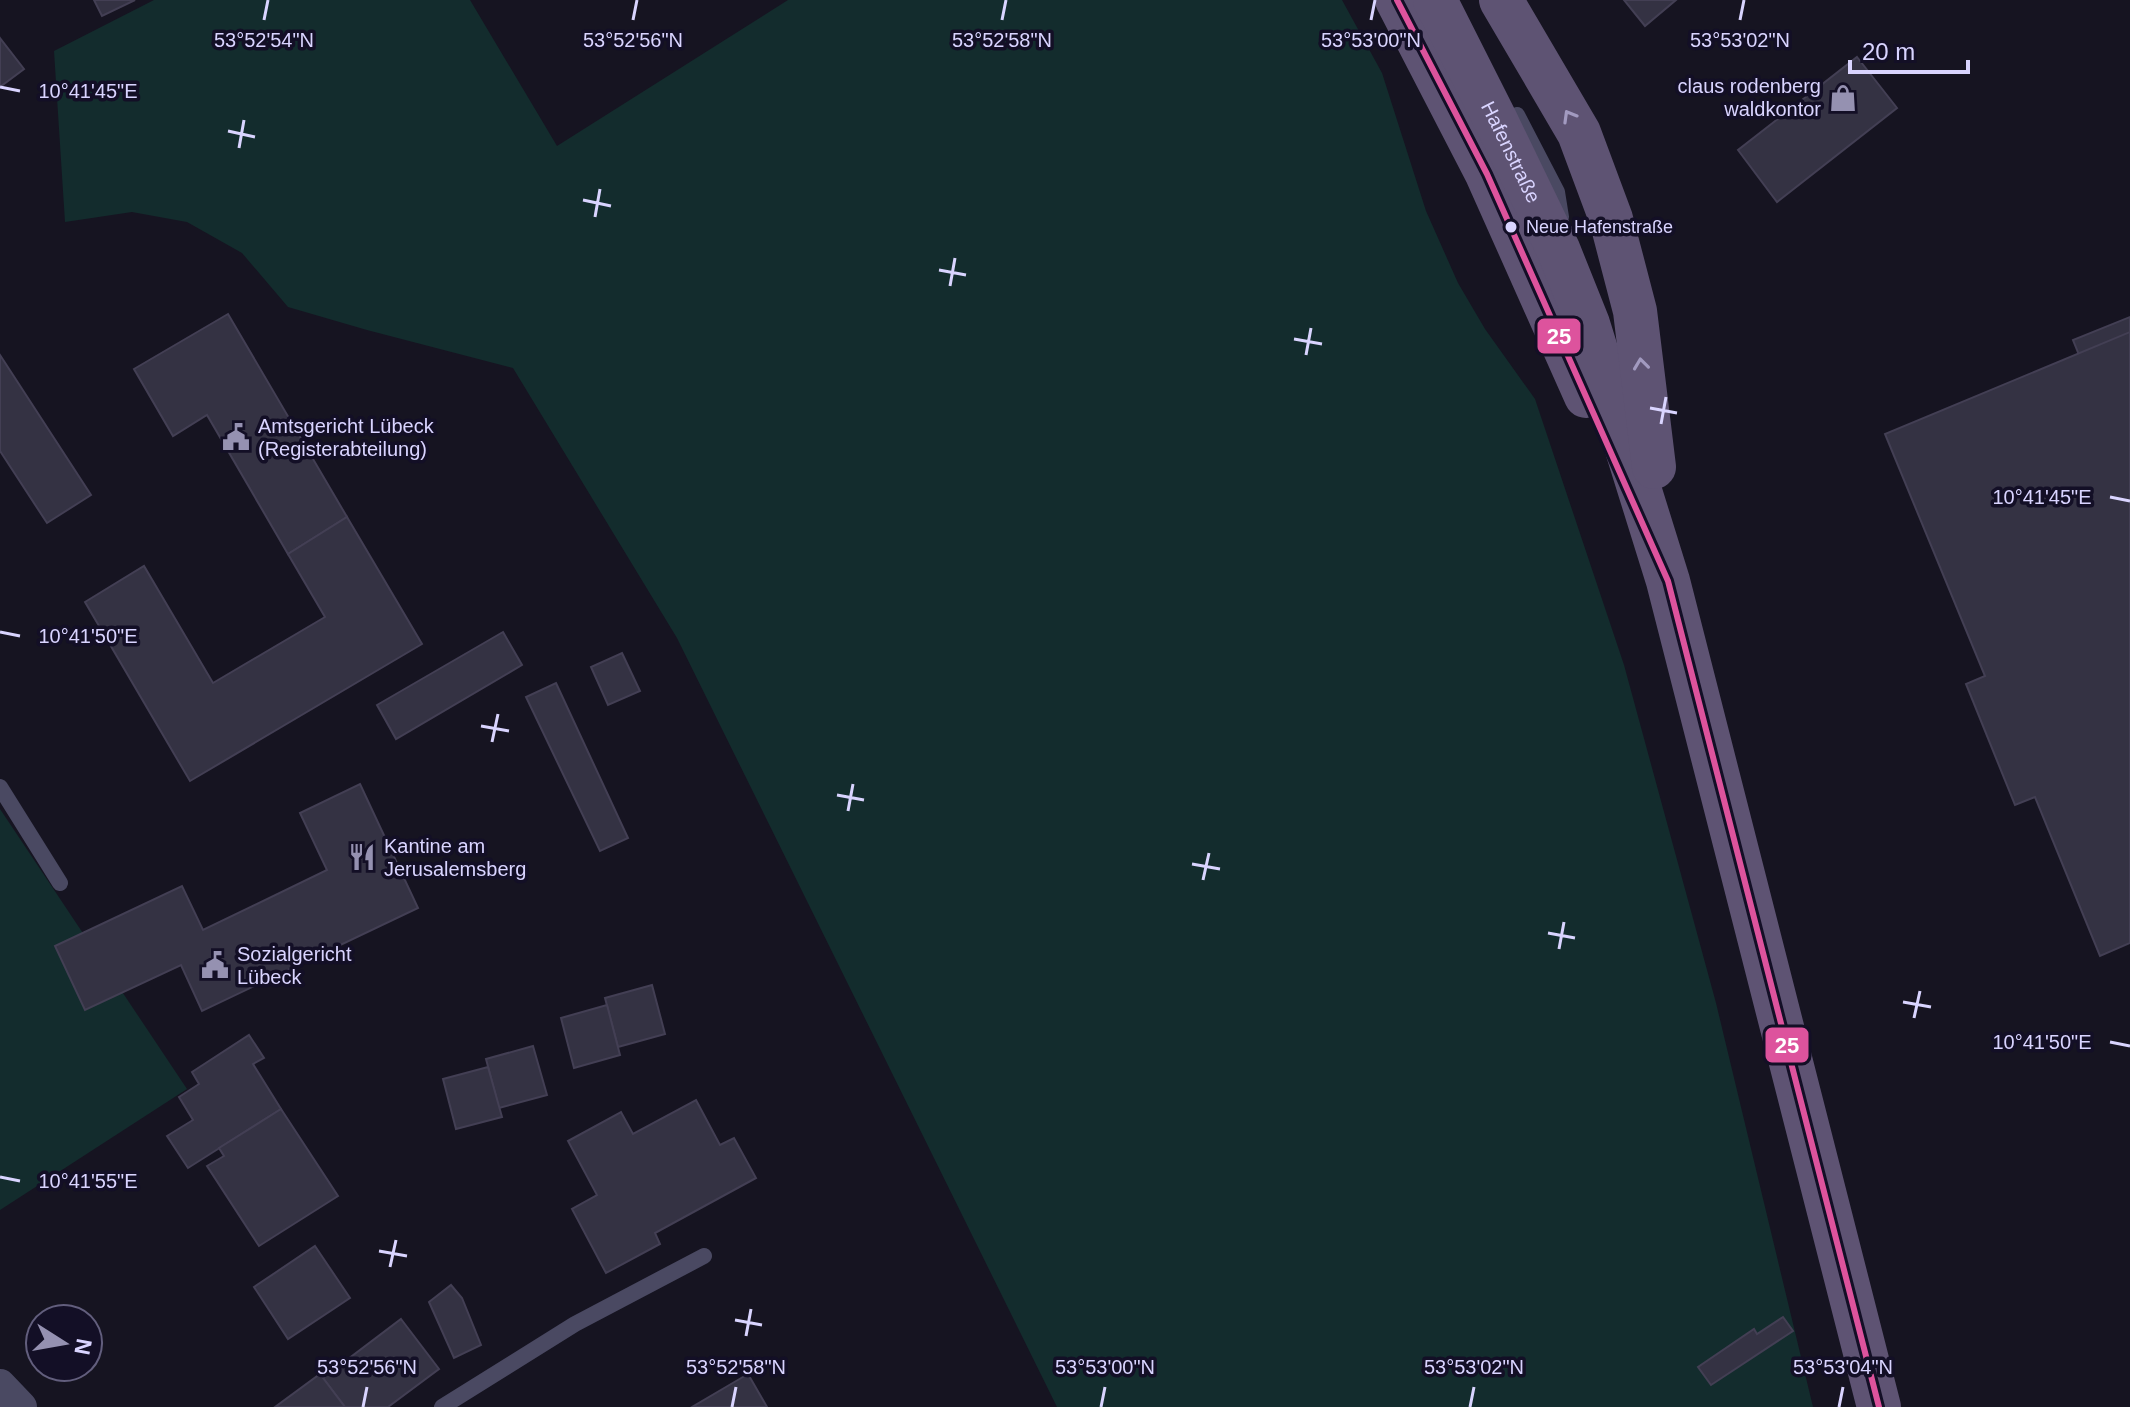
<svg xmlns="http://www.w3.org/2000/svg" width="2130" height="1407" font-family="Helvetica,sans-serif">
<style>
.green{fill:#132c2d}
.building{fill:#343243;stroke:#433f54;stroke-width:2}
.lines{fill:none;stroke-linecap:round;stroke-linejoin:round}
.lane{stroke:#4a4962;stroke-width:16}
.street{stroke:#4a4962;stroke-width:32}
.primary{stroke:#5e5373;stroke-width:44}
.bus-1-casing{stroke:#130f26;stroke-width:12}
.bus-1{stroke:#dd539d;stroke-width:6}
.oneway{stroke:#a29ac0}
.ticks{fill:none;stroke:#d9d4ff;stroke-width:3}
.bus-dot{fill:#d9d4ff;stroke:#130f26;stroke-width:3}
.labels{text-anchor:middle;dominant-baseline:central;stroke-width:7;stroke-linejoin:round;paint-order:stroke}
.bus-label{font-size:18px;fill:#d9d4ff;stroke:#130f26;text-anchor:start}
.poi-label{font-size:20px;fill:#d9d4ff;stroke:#130f26;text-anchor:start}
.street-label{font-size:20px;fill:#d9d4ff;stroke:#130f26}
.ticks-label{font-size:20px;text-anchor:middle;fill:#d9d4ff;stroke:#130f26;stroke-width:7;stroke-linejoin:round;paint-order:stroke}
.line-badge{stroke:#130f26;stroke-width:3}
.badge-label{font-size:22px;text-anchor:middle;font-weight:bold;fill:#fff}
</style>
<rect width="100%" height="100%" fill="#161421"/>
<g class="green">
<polygon points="154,0 470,0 557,146 788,0 1342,0 1382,73 1426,211 1458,283 1485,329 1535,399 1624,665 1716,1003 1813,1407 1057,1407 677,638 513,368 367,330 288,307 242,253 187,222 132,212 65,222 54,51"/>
<polygon points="0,809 187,1089 0,1210"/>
</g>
<g class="building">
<polygon points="94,0 135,0 102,16"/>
<polygon points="1624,0 1676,0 1645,26"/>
<polygon points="0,38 24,69 0,87"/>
<polygon points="1857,57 1897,108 1777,202 1738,150"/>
<polygon points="228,314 347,517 288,554 207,415 173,436 134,369"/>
<polygon points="2130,317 2130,481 2073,340"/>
<polygon points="2130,332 2130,943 2100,956 2035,797 2015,805 1966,684 1985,676 1885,434"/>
<polygon points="0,355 91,495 47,523 0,451"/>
<polygon points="347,517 422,644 190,781 85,602 144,566 213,683 325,617 288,554"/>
<polygon points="503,632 522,665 396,739 377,705"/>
<polygon points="622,653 640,691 608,705 591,667"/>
<polygon points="556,683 628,838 600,851 526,697"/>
<polygon points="360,784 418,908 202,1011 181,965 85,1010 55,946 182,886 203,930 327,870 300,813"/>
<polygon points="652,985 665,1034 618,1047 605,998"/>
<polygon points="607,1005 620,1055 574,1068 561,1018"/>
<polygon points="249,1035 264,1058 253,1064 281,1109 188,1168 167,1136 193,1120 179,1097 199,1084 192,1072"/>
<polygon points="533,1046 547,1095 499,1108 486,1059"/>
<polygon points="488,1067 502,1117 456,1129 443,1079"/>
<polygon points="696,1100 720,1145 734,1138 756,1178 655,1233 660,1244 606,1273 572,1209 597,1195 568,1141 621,1112 633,1134"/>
<polygon points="281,1109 338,1196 259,1246 207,1166 224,1156 219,1148"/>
<polygon points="315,1246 350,1298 288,1339 254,1287"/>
<polygon points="451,1285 462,1298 481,1345 454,1358 429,1302"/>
<polygon points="1783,1317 1793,1331 1711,1385 1698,1367 1754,1329 1757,1334"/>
<polygon points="401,1319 439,1369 388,1407 345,1407 323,1378"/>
<polygon points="320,1374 345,1407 275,1407"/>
<polygon points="748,1374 767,1407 692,1407"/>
</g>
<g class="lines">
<g class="lane">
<polyline points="1517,115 1557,192 1561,217"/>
<polyline points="0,787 60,883"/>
<polyline points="442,1407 575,1324 704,1256"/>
</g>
<polyline class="street" points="0,1385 21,1407"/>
<g class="primary">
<polyline points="1397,0 1487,174 1586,396"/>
<path id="s1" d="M1435 0 1496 121 1558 249 1588 324 1668 581 1879 1407"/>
<polyline points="1501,0 1579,133 1611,219 1635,311 1654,467"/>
</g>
<g class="bus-1-casing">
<polyline id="bus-1" points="1397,0 1487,174 1668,581 1879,1407"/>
</g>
<use href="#bus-1" class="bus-1"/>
</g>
<defs><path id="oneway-chevron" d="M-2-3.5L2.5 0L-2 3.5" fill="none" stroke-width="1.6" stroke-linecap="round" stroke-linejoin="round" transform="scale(2)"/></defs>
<g class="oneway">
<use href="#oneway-chevron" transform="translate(1569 116) rotate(-120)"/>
<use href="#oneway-chevron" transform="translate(1641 364) rotate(-97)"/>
</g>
<path class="ticks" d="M264 20 268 0M633 20 637 0M1002 20 1006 0M1371 20 1375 0M1740 20 1744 0M0 87 20 91M228 131 255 137M239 148 244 120M583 200 611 206M595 217 600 189M939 270 966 275M950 286 955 258M1294 339 1322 344M1306 355 1311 328M1650 408 1677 413M1661 424 1666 397M2110 497 2130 501M0 632 20 636M481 726 509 731M492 742 498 714M837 795 864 800M848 811 853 784M1192 864 1220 869M1203 880 1209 853M1548 933 1575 938M1559 949 1564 922M1903 1002 1931 1007M1914 1018 1920 991M2110 1042 2130 1046M0 1177 20 1181M379 1251 407 1256M390 1267 396 1240M735 1320 762 1325M746 1336 751 1309M363 1407 367 1387M732 1407 736 1387M1101 1407 1105 1387M1470 1407 1474 1387M1839 1407 1843 1387"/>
<defs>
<g id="shop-bare" transform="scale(2.16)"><path d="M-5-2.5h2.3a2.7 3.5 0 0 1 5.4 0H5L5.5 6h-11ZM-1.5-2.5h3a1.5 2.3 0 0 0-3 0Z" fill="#9591b1" stroke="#130f26" stroke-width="2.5" paint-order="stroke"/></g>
<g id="civic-bare" transform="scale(2.16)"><path d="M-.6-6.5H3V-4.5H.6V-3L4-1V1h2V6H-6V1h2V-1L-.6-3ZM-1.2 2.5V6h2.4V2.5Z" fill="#9591b1" stroke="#130f26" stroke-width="2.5" paint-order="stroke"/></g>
<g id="restaurant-bare" transform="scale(2.16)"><path d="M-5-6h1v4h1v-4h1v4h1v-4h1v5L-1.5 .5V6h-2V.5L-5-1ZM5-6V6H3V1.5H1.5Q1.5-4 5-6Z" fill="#9591b1" stroke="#130f26" stroke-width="2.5" paint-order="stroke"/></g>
</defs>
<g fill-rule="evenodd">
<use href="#shop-bare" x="1843" y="98"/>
<use href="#civic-bare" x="236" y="437"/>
<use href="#restaurant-bare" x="362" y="857"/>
<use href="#civic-bare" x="215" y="965"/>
</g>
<circle class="bus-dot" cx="1511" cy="227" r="7"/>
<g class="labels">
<g class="bus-label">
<text x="1526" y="227">Neue Hafenstraße</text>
</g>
<g class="poi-label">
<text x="1821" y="86" text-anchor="end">claus rodenberg<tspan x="1821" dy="23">waldkontor</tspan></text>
<text x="258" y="426">Amtsgericht Lübeck<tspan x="258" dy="23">(Registerabteilung)</tspan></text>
<text x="384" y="846">Kantine am<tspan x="384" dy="23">Jerusalemsberg</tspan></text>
<text x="237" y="954">Sozialgericht<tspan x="237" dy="23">Lübeck</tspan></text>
</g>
<g class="street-label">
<text stroke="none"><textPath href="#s1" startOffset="170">Hafenstraße</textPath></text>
</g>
</g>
<g class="ticks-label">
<text x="264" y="47">53°52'54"N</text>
<text x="633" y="47">53°52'56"N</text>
<text x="1002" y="47">53°52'58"N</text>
<text x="1371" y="47">53°53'00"N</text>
<text x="1740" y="47">53°53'02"N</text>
<text x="88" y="98">10°41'45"E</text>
<text x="2042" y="504">10°41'45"E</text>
<text x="88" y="643">10°41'50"E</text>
<text x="2042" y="1049">10°41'50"E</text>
<text x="88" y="1188">10°41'55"E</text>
<text x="367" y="1374">53°52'56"N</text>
<text x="736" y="1374">53°52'58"N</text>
<text x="1105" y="1374">53°53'00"N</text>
<text x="1474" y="1374">53°53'02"N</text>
<text x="1843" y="1374">53°53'04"N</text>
</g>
<g class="line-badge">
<rect x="1536" y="317" width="46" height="38" rx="8" fill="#dd539d"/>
<rect x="1764" y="1026" width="46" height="38" rx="8" fill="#dd539d"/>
</g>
<g class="badge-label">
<text x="1559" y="344">25</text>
<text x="1787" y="1053">25</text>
</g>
<g transform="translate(64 1343) rotate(101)"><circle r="38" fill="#130f26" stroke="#625e7d" stroke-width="2"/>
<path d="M0-6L14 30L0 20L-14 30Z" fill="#9591b1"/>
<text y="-12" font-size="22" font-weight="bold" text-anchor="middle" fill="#d9d4ff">N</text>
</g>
<path d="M1850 60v12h118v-12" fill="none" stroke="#d9d4ff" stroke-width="4"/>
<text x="1862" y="60" font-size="24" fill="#d9d4ff" stroke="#130f26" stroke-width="6" paint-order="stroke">20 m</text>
</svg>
